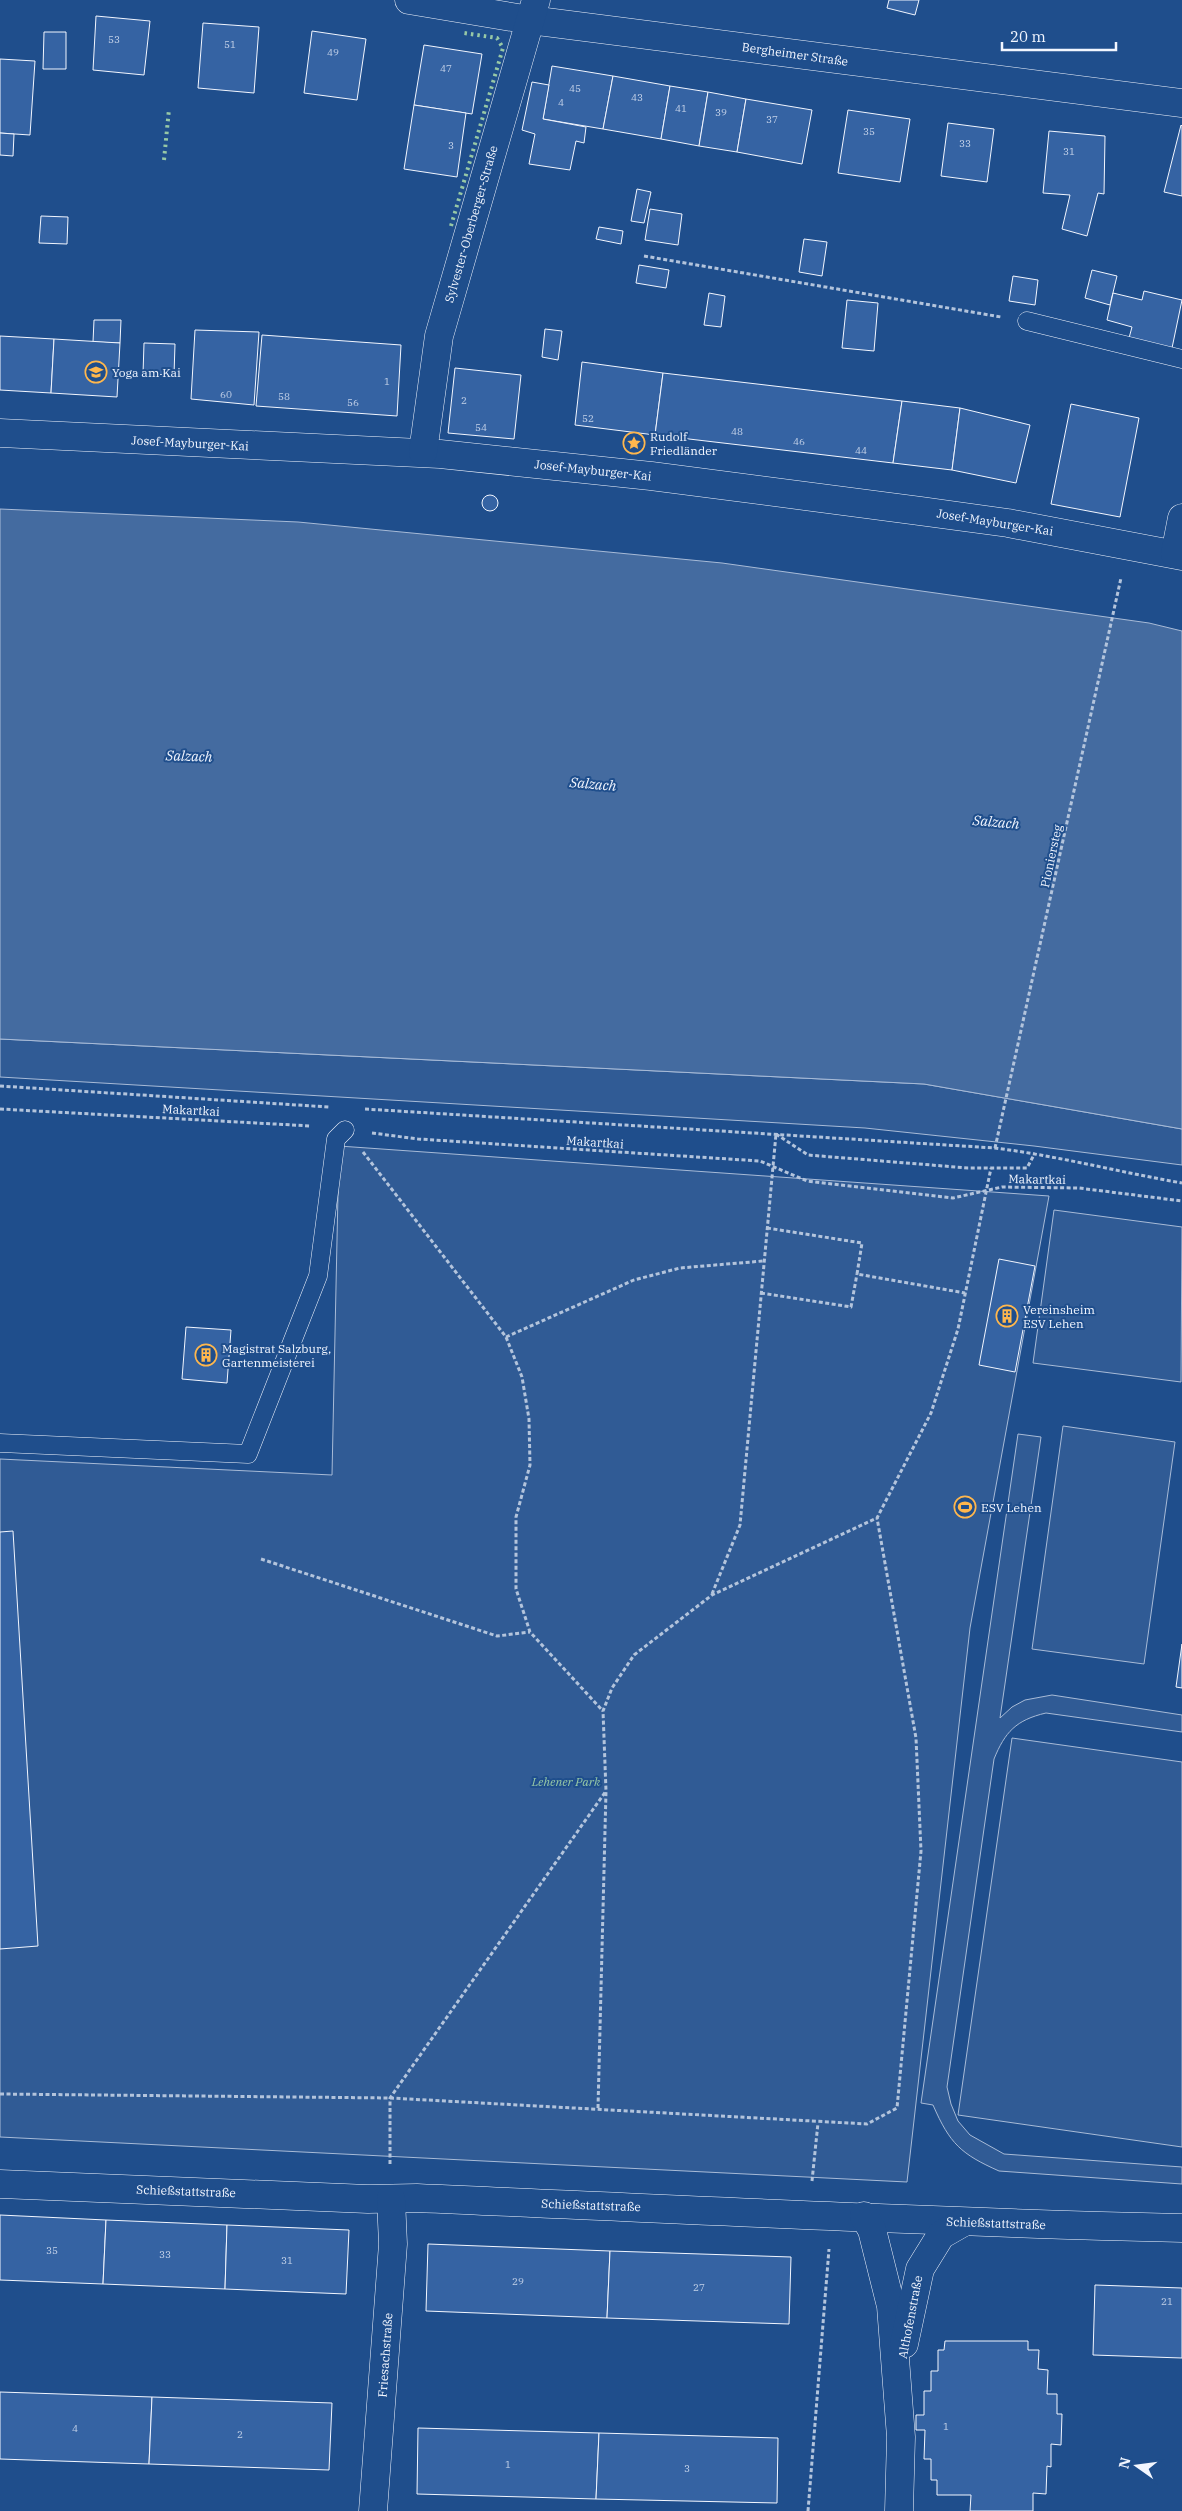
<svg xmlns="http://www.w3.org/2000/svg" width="1182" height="2511" font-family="'IBM Plex Serif',serif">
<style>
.green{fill:#305b95;stroke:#a8bbd7}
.water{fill:#446ba0;stroke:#a8bbd7}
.building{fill:#3563a3;stroke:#f2f6ff}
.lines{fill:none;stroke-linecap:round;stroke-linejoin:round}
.service-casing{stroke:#f2f6ff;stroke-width:19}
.minor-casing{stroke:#f2f6ff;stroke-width:29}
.path{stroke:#b3c4dc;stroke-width:3;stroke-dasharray:4 2.5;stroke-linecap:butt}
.service{stroke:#1f4e8c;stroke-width:18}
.minor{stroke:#1f4e8c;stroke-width:28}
.hedge{stroke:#97c8a6;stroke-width:4;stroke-dasharray:2.5 4;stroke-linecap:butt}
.labels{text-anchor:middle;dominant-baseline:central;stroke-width:4;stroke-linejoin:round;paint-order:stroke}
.number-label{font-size:10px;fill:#c3d1e8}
.street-label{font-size:12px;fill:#f2f6ff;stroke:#1f4e8c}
.poi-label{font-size:12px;fill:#f2f6ff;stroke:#1f4e8c;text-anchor:start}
.park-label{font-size:12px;font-style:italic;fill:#97c8a6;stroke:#1f4e8c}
.water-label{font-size:14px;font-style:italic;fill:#f2f6ff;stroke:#1f4e8c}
</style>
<rect width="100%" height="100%" fill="#1f4e8c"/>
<g class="green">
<polygon points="0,1039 924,1084 1182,1129 1182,1165 1034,1146 865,1128 0,1077"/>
<polygon points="339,1146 1049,1196 970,1628 907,2182 0,2137 0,1459 332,1475"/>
<polygon points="1054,1210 1182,1227 1181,1382 1033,1363"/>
<polygon points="1063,1426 1175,1442 1144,1664 1032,1649"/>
<path d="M1018 1434 1041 1437 1000 1718 1012 1707 1025 1700 1052 1695 1182 1715V1732L1046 1713C1016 1720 1005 1732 994 1759L947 2087 951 2104 958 2121 970 2135 1004 2154 1182 2167V2184L999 2171C961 2154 950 2144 933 2105L921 2103Z"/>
<polygon points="1012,1738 1182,1762 1182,2147 958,2115"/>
</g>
<polygon class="water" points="0,509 298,522 722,563 1149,623 1182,631 1182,1129 924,1084 0,1039"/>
<g class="building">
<polygon points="889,0 919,0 915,15 887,8"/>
<polygon points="96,16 150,21 144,75 93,70"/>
<polygon points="203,23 259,27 254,93 198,88"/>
<polygon points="312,31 366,39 357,100 304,93"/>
<polygon points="44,32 66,32 66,69 43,69"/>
<polygon points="424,45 482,54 472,114 414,105"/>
<polygon points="0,59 35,61 30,135 0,133"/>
<polygon points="552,66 613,76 603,129 543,119"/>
<polygon points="613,76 670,86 661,139 603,129"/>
<polygon points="532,82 549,85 543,119 586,127 584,143 576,141 570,170 529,164 535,134 522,130"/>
<polygon points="670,86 708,92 699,146 661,139"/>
<polygon points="708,92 746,99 737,152 699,146"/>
<polygon points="746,99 812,110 802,164 737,152"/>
<polygon points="414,105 466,113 457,177 404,169"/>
<polygon points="848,110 910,119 900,182 838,173"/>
<polygon points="948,123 994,129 987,182 941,176"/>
<polygon points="1181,125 1182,126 1182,196 1164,192"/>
<polygon points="1049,131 1105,136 1104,194 1098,193 1087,236 1062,229 1070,195 1043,193"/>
<polygon points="0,133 14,134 13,156 0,155"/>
<polygon points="637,189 651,192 644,223 631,221"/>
<polygon points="650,209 682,214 678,245 645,240"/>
<polygon points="41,216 68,217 67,244 39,243"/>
<polygon points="599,227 623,231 621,244 596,239"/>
<polygon points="804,239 827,242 822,276 799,272"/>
<polygon points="639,265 669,270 666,288 636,283"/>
<polygon points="1092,270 1117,276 1110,305 1085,298"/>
<polygon points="1013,276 1038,280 1035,305 1009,301"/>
<polygon points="1144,291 1182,300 1172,348 1129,338 1132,327 1107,320 1113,293 1142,300"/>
<polygon points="709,293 725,296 721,327 704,325"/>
<polygon points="847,300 878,303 874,351 842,348"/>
<polygon points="94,320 121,320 120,343 93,342"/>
<polygon points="545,329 562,331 558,360 542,357"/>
<polygon points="195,330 259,332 254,405 191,399"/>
<polygon points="262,335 401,345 397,416 256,406"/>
<polygon points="0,336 54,339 51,393 0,390"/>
<polygon points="54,339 120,343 117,397 51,393"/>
<polygon points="144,343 175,344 174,375 143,374"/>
<polygon points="582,362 663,373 655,435 575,425"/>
<polygon points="455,368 521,375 514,439 448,433"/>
<polygon points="663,373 902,401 893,463 655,435"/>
<polygon points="902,401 960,408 952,470 893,463"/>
<polygon points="1071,404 1139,418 1120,517 1051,504"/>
<polygon points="960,408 1030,425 1016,483 952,470"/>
<circle cx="490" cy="503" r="8"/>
<polygon points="999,1259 1035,1266 1015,1372 979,1365"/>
<polygon points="186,1327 231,1330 227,1383 182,1379"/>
<polygon points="13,1531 38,1946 0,1949 0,1532"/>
<polygon points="1182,1644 1182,1688 1176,1687"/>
<polygon points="0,2215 106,2220 103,2284 0,2280"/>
<polygon points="106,2220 227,2225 225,2289 103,2284"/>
<polygon points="227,2225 349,2230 346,2294 225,2289"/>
<polygon points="428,2244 610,2251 607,2318 426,2311"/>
<polygon points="610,2251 791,2257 789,2324 607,2318"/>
<polygon points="1095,2285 1182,2288 1182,2358 1093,2355"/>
<polygon points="945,2341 1028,2341 1028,2350 1039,2350 1038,2369 1048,2370 1047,2394 1057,2394 1057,2414 1062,2414 1061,2445 1051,2444 1051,2467 1047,2466 1046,2494 1033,2493 1033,2511 970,2511 971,2495 937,2495 937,2480 931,2480 931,2459 924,2459 925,2430 916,2430 916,2415 924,2415 924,2391 931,2391 931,2371 938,2371 938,2350 944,2350"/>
<polygon points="0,2392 152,2397 149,2464 0,2459"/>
<polygon points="152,2397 332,2403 329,2470 149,2464"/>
<polygon points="418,2428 599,2433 596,2499 417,2494"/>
<polygon points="599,2433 778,2438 777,2503 596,2499"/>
</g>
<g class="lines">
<g class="service-casing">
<g id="service">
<polyline points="1027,321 1182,359"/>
<polyline points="0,1443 248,1454 318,1276 336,1139 345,1130"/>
</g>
</g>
<g class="minor-casing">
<g id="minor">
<polyline points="409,0 530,20 1182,103"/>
<polyline points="0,433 440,454 651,476 920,511 1008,523 1182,556"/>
<polyline points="423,452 439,336 536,0"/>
<polyline points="1175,554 1182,518"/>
<path d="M0 2184 368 2199 417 2198C672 2209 927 2222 1182 2228"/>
<polyline points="864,2216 872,2230 891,2306 901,2437 899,2511"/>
<polyline points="904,2344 920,2269 941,2235 962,2223"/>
<polyline points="373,2511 393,2244 391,2199"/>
</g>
</g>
<g class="path">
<polyline points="644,256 1001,317"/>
<polyline points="0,1086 329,1107"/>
<polyline points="0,1109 311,1126"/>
<path d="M365 1109 995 1148C1058 1156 1119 1172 1182 1183"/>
<polyline points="372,1133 418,1139 760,1161 807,1181 953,1198 1002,1187 1079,1188 1182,1201"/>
<polyline points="776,1134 808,1155 968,1168 1027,1168 1035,1153"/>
<polyline points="995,1148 1121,578"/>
<polyline points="363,1152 506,1337 522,1377 529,1419 530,1465 516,1517 516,1589 530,1632 603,1711"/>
<polyline points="767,1228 862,1243 857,1274 965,1293"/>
<polyline points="761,1293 851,1307 857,1274"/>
<polyline points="506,1337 634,1280 680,1268 763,1261"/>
<polyline points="261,1559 497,1636 530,1632"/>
<polyline points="712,1594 740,1525 776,1134"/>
<polyline points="0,2094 390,2098 867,2124 897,2108 921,1851 916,1738 877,1518"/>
<polyline points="598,2108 606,1791 603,1711 612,1688 634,1655 712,1595 877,1518 931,1413 958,1329 991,1168"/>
<polyline points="390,2164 390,2098 606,1791"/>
<polyline points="812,2181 818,2123"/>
<polyline points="808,2511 829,2249"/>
</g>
<use href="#service" class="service"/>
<use href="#minor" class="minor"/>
<g class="hedge">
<polyline points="164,160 169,109"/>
<polyline points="451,226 503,48 497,38 464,33"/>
</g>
</g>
<defs>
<g id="school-ring" transform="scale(1.125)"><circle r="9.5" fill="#1f4e8c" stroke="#ffb74d" stroke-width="1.5"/><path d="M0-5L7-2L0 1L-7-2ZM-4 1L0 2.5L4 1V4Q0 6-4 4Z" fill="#ffb74d"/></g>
<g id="sight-ring" transform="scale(1.125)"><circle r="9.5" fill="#1f4e8c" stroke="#ffb74d" stroke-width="1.5"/><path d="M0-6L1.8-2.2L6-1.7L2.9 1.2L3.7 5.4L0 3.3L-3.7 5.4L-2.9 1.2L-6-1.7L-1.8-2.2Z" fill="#ffb74d"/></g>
<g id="building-ring" transform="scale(1.125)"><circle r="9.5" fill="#1f4e8c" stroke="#ffb74d" stroke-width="1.5"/><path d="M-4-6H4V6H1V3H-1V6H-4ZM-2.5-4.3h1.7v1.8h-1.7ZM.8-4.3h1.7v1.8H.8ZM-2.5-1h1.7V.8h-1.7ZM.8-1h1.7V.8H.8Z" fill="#ffb74d"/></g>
<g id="stadium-ring" transform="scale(1.125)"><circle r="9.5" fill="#1f4e8c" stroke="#ffb74d" stroke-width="1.5"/><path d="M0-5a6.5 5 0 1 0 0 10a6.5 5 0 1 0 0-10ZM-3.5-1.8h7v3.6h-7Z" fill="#ffb74d"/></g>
</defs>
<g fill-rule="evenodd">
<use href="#school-ring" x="96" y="372"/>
<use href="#sight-ring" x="634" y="443"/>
<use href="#building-ring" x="1007" y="1316"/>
<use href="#building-ring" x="206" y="1355"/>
<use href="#stadium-ring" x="965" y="1507"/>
</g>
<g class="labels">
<g class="number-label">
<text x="114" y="39">53</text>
<text x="230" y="44">51</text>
<text x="333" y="52">49</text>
<text x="446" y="68">47</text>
<text x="575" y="88">45</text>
<text x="637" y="97">43</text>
<text x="561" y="102">4</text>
<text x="681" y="108">41</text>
<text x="721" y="112">39</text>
<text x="772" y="119">37</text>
<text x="869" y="131">35</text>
<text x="965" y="143">33</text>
<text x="451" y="145">3</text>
<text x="1069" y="151">31</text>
<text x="387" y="381">1</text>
<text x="226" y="394">60</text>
<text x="284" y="396">58</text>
<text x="464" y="400">2</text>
<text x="353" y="402">56</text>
<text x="588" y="418">52</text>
<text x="481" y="427">54</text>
<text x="737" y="431">48</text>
<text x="799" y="441">46</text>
<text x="861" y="450">44</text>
<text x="52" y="2250">35</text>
<text x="165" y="2254">33</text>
<text x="287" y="2260">31</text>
<text x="518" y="2281">29</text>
<text x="699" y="2287">27</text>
<text x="1167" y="2301">21</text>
<text x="946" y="2426">1</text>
<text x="75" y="2428">4</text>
<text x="240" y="2434">2</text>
<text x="508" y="2464">1</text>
<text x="687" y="2468">3</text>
</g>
<g class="street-label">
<text transform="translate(795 54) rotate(8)">Bergheimer Straße</text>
<text transform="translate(471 224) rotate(-74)">Sylvester-Oberberger-Straße</text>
<text transform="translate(190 443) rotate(3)">Josef-Mayburger-Kai</text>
<text transform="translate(593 470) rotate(6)">Josef-Mayburger-Kai</text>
<text transform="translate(995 522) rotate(9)">Josef-Mayburger-Kai</text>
<text transform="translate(1051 856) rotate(-78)">Pioniersteg</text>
<text transform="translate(191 1110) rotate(3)">Makartkai</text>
<text transform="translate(595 1142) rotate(4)">Makartkai</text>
<text transform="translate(1037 1179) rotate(1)">Makartkai</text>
<text transform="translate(186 2191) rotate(2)">Schießstattstraße</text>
<text transform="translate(591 2205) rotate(2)">Schießstattstraße</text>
<text transform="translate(996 2223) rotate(2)">Schießstattstraße</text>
<text transform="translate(910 2317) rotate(-79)">Althofenstraße</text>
<text transform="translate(385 2355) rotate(-86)">Friesachstraße</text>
</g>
<g class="poi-label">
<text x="112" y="372">Yoga am Kai</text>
<text x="650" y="436">Rudolf<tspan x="650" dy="14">Friedländer</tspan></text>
<text x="1023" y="1309">Vereinsheim<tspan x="1023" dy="14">ESV Lehen</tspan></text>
<text x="222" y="1348">Magistrat Salzburg,<tspan x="222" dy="14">Gartenmeisterei</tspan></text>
<text x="981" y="1507">ESV Lehen</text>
</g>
<g class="park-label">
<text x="566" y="1781">Lehener Park</text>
</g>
<g class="water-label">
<text transform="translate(189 756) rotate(2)">Salzach</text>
<text transform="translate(593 784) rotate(5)">Salzach</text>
<text transform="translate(996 822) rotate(5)">Salzach</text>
</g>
</g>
<g transform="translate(1137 2466) rotate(284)" stroke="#1f4e8c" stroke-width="4" paint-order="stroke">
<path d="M0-4L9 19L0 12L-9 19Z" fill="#f2f6ff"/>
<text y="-8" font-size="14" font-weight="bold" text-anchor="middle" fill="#f2f6ff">N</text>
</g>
<path d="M1002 42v8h114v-8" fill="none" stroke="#f2f6ff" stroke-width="2.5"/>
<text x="1010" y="42" font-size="15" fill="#f2f6ff" stroke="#1f4e8c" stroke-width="4" paint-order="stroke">20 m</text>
</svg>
